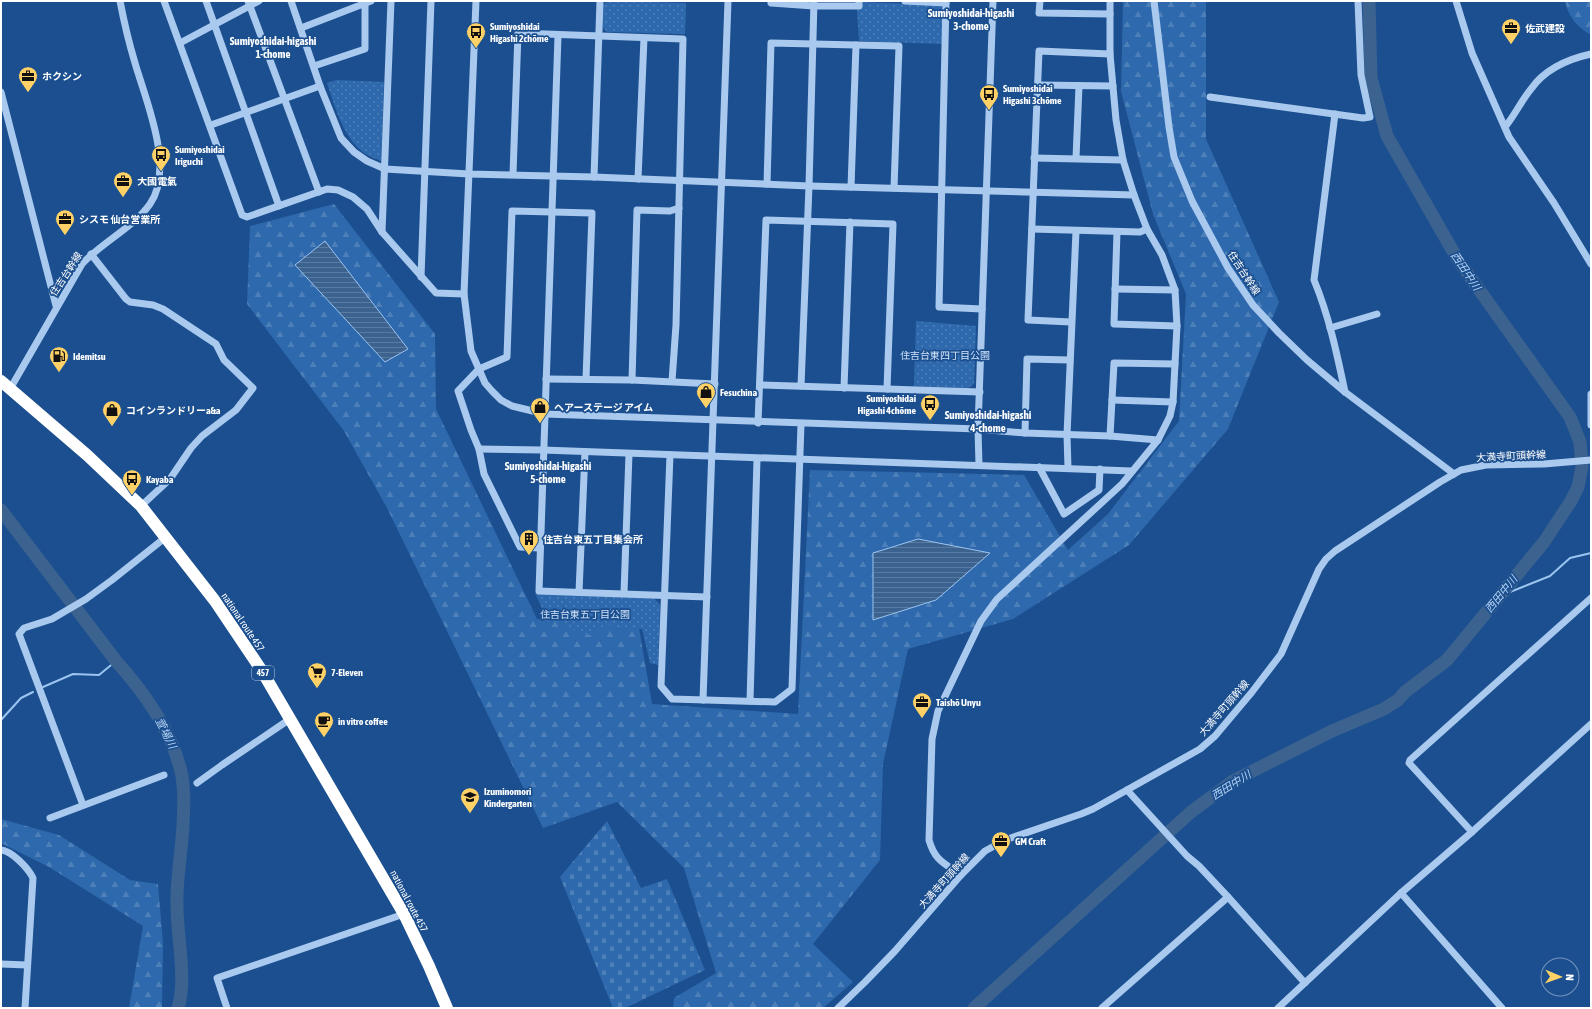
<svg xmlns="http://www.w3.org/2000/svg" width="1592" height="1009" font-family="'Asap Condensed','Noto Sans JP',sans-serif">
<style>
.forest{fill:url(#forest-firs)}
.cemetery{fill:url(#cemetery-stones)}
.park{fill:url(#park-dots)}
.water{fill:url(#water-rules);stroke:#9cc4f0}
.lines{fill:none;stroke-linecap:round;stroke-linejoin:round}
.stream{stroke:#9cc4f0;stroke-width:2}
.river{stroke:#3c6290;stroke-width:13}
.minor{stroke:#a9c9ee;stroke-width:7}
.highway{stroke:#fff;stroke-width:12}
.labels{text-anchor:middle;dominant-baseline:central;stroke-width:3.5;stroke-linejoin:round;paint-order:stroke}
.shield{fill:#1b4f8f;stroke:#bbcadd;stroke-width:1}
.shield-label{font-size:9px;font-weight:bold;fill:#fff}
.poi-label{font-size:10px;font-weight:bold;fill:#fff;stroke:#1b4f8f;text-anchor:start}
.street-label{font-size:10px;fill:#fff;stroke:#1b4f8f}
.park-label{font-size:10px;fill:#cfe3fa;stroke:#1b4f8f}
.neighbourhood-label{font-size:11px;font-weight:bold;fill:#fff;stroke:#1b4f8f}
.water-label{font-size:11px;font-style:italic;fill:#b5d3f5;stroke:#1b4f8f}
</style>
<defs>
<pattern id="forest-firs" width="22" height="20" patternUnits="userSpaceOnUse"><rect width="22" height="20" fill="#2e69ad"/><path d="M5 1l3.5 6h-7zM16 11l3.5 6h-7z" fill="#4d80b9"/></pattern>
<pattern id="cemetery-stones" width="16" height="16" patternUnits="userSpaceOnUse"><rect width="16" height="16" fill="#2e69ad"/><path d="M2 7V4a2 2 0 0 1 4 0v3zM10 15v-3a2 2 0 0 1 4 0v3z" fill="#4d80b9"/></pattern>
<pattern id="park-dots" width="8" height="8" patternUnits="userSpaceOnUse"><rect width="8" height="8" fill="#2e69ad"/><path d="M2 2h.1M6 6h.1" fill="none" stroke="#4d80b9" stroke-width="1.8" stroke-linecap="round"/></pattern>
<pattern id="water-rules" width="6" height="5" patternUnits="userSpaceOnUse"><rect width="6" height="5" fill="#3c6290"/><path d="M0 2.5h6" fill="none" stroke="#597aa1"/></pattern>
</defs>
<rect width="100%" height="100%" fill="#1b4f8f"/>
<g class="forest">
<polygon points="1123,1 1206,1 1206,139 1279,302 1228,429 1129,545 1013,619 908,649 883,764 880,860 813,944 853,982 823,1008 673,1008 674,998 716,973 684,868 617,802 543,828 387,508 344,431 247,304 250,226 334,204 435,334 436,409 537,619 637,616 652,704 798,714 810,470 1024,475 1068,550 1108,514 1179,421 1186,294 1153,214 1121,91"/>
<path d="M1565 1H1591V35C1576 26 1569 18 1565 1Z"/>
<polygon points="1,819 59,835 130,880 158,884 163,943 162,1008 129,1008 143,926 49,867 1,843"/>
</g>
<polygon class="cemetery" points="607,821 641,888 667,879 705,970 625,1008 613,1008 560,877"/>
<g class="park">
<polygon points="607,1 686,3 685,34 607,32 603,28 603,5"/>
<polygon points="861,2 940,5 943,9 942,44 859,41 857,10 861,8"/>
<path d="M337 80 384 82 381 161C376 159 369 156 364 153 343 137 335 107 327 83Z"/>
<polygon points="916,321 976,326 974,384 968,388 914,386"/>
<polygon points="535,593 654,598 660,605 658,665 650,663 642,629 605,625 590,635 576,631 545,615"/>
</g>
<g class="water">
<polygon points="325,241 408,349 385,362 295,265"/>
<polygon points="918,539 990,553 936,600 873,620 873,553"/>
</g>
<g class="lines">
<g class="stream">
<polyline points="1500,596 1550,576 1570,558 1591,553"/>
<polyline points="43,687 73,674 99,675 116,661"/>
<polyline points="1,720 21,698 33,692"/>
</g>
<g class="river">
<path d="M1 510 116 661C143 691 168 725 179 764 185 782 184 805 183 824 182 851 176 878 177 906 177 937 187 979 178 1008"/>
<polyline points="974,1008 1191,812 1233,781 1332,731 1384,709 1398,700 1405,692 1447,660 1544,542 1571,501 1578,487 1582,467 1580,442 1570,417 1458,260 1387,136 1371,78 1369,1"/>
</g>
<g class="minor">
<polyline points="164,1 242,215 247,217 327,189 338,190 353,197 367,209 382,232 436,293 464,294"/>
<polyline points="206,1 279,206"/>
<polyline points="248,1 319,192"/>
<polyline points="291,1 320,86 341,138 354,152 367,161 385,169 469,174 594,177 809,186 1134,195"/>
<polyline points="476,1 464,294 471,351 485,383 492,391 501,400 512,406 545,414 978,429 1025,433 1110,436 1158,440"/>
<polyline points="772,1 771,3 814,6 859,6 859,1"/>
<polyline points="905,1 946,3"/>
<polyline points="946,1 939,307 982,309"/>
<polyline points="1040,1 1039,13 1110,14"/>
<polyline points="1154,1 1169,127 1174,157 1192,201 1228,268 1253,305 1279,333 1307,360 1345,392 1454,474"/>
<polyline points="1456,1 1472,53 1509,137 1554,203 1591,264"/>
<polyline points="301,28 371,1"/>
<polyline points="558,36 539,591 707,597"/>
<polyline points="180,43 259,1"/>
<polyline points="314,66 365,49 365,3"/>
<polyline points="1038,85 1113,86"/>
<polyline points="1,92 56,306"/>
<polyline points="1210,97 1363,118 1370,117 1361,75 1358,1"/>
<path d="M1335 114 1314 280C1329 316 1337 354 1345 392"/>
<polyline points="211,125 320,86"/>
<path d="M1505 127C1515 115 1521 101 1531 89 1545 69 1568 59 1591 54"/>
<polyline points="1034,158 1123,160"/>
<polyline points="1076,158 1079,86"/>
<polyline points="513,174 518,33 683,39 676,325 672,381"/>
<polyline points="594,177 600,1"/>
<polyline points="638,179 644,38"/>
<polyline points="767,184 771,43 899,46 894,188"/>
<polyline points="851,187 856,45"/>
<polyline points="1032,229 1140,232 1147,229"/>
<polyline points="382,232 391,1"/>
<polyline points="1117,232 1114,324 1177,326"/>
<polyline points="91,254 126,299 130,302 153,305 163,309 216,344 224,360 253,388 236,410 202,436 191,448 170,479 141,506"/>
<polyline points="421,277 431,1"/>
<polyline points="1115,289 1175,290"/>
<polyline points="1071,322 1028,320 1039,51 1110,54"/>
<polyline points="1330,328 1377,314"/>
<polyline points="546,379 632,380 715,384"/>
<polyline points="632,380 637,210 670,211 679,208"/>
<polyline points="760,385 980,392"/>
<polyline points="801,386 809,186 814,1"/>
<polyline points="844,388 850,222"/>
<path d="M10 389 82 264C102 242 133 228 150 204 175 168 146 101 135 63 129 43 124 22 120 1"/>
<polyline points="1591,394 1591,425"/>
<polyline points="1112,400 1173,402"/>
<polyline points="758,423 766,220 893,224 887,389"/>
<polyline points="1025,433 1027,359 1070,360"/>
<polyline points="1110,436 1114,363 1175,364"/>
<polyline points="479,449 543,450 1132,471"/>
<polyline points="670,455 661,686 672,699 775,702 792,689 801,424"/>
<polyline points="979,465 978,429 993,1"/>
<polyline points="1039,467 1064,514 1099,490 1100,469"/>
<polyline points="1068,468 1067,435 1076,231"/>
<polyline points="539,548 520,547 484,474 479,449 471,430 458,391 479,369 507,357 512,211 592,213 586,379"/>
<polyline points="579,592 585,452"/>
<polyline points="624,593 629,454"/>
<polyline points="703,700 728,1"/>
<polyline points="750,701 757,459"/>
<polyline points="197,783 222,765 290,719"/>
<polyline points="1127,790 1187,856 1199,866 1228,897 1305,983"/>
<polyline points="83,805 19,634 24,628 52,619 86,599 112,580 166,537"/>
<polyline points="50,818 164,775"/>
<polyline points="1472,832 1409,763 1410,760 1591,598"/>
<path d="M1 850C12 851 28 868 33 878L25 1008"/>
<path d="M961 875C944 863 935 861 929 840L932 739 938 711 981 621 997 599 1122 484 1158 440 1170 416 1173 402 1177 326 1175 290 1162 255 1147 229 1134 195 1123 160 1116 120 1110 54V1"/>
<polyline points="1401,893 1502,1008"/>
<polyline points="1,964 27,965"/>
<polyline points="227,1008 217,978 404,914"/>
<polyline points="838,1008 865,982 895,951 961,875 985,851 1005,840 1081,814 1093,809 1200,749 1215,736 1252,692 1281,654 1319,569 1326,559 1335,551 1440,482 1461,470 1486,465 1544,464 1591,460"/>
<polyline points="1102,1008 1228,897"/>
<polyline points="1278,1008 1401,893 1472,832 1591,724"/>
</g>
<polyline class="highway" points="1,381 87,455 141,506 215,601 262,671 404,914 429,966 447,1008"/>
</g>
<defs>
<g id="office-pin" transform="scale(1)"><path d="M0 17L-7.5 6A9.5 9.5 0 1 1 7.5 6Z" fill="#ffd166" stroke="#1b4f8f"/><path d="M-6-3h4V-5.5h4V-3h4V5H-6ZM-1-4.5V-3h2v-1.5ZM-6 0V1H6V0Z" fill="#111"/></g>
<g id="bus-pin" transform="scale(1)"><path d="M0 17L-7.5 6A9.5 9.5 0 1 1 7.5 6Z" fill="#ffd166" stroke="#1b4f8f"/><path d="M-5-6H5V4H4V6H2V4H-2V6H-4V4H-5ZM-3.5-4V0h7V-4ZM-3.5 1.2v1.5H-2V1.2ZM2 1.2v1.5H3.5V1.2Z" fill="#111"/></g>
<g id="fuel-pin" transform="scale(1)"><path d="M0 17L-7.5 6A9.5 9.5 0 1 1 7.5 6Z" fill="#ffd166" stroke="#1b4f8f"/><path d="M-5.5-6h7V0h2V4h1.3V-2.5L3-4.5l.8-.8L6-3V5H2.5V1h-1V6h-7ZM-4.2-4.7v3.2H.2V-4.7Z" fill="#111"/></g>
<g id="shop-pin" transform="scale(1)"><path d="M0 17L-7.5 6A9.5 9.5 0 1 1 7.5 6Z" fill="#ffd166" stroke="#1b4f8f"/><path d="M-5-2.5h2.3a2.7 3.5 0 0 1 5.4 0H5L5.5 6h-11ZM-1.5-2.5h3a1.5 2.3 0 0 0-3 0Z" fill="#111"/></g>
<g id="building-pin" transform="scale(1)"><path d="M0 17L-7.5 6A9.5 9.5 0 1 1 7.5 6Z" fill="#ffd166" stroke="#1b4f8f"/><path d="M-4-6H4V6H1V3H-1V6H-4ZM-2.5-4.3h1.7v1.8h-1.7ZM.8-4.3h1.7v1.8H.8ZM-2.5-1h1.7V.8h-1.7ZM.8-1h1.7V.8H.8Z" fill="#111"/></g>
<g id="supermarket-pin" transform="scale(1)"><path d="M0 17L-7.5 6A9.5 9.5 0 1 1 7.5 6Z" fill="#ffd166" stroke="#1b4f8f"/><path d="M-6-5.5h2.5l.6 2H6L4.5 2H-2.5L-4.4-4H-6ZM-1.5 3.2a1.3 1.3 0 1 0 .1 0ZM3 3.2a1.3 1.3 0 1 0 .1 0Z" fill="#111"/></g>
<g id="cafe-pin" transform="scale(1)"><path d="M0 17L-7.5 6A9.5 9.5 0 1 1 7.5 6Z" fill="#ffd166" stroke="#1b4f8f"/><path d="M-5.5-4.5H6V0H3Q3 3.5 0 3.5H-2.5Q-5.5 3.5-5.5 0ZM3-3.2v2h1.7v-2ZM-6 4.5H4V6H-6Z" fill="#111"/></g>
<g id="school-pin" transform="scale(1)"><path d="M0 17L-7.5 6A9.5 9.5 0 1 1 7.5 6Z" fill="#ffd166" stroke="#1b4f8f"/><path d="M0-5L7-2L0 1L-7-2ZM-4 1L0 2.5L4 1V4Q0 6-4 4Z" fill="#111"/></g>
</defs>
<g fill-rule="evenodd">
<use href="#office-pin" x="1511" y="28"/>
<use href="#bus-pin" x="476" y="32"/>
<use href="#office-pin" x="28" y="76"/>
<use href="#bus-pin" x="989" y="94"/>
<use href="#bus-pin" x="161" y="155"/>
<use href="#office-pin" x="123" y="181"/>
<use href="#office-pin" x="65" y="219"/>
<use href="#fuel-pin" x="59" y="356"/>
<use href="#shop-pin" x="706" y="392"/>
<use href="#bus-pin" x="930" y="404"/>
<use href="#shop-pin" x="540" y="407"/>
<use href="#shop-pin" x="112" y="410"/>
<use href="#bus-pin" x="132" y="479"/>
<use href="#building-pin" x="529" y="539"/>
<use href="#supermarket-pin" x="317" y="672"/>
<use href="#office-pin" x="922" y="702"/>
<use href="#cafe-pin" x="324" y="721"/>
<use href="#school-pin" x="470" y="797"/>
<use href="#office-pin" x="1001" y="841"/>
</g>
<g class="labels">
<rect class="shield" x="252" y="666" width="22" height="14" rx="3"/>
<g class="shield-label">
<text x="263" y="673">457</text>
</g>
<g class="poi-label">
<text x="490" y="26">Sumiyoshidai<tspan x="490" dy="12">Higashi 2chōme</tspan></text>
<text x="1525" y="28">佐武建設</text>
<text x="42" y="76">ホクシン</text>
<text x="1003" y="88">Sumiyoshidai<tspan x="1003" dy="12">Higashi 3chōme</tspan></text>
<text x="175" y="149">Sumiyoshidai<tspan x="175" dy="12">Iriguchi</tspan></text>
<text x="137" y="181">大國電氣</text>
<text x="79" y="219">シスモ 仙台営業所</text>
<text x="73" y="356">Idemitsu</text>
<text x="720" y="392">Fesuchina</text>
<text x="916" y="398" text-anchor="end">Sumiyoshidai<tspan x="916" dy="12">Higashi 4chōme</tspan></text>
<text x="554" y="407">ヘアーステージ アイム</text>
<text x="126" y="410">コインランドリーa&amp;a</text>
<text x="146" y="479">Kayaba</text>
<text x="543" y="539">住吉台東五丁目集会所</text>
<text x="331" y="672">7-Eleven</text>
<text x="936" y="702">Taishō Unyu</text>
<text x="338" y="721">in vitro coffee</text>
<text x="484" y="791">Izuminomori<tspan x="484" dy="12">Kindergarten</tspan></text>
<text x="1015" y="841">GM Craft</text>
</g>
<g class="street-label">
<text transform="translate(1244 273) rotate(57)">住吉台幹線</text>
<text transform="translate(66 274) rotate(-57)">住吉台幹線</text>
<text transform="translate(1511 456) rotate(-3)">大満寺町頭幹線</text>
<text transform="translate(243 622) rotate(56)">national route 457</text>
<text transform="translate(1224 708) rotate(-49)">大満寺町頭幹線</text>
<text transform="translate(944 881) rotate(-48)">大満寺町頭幹線</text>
<text transform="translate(409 901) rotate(62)">national route 457</text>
</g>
<g class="park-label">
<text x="945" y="355">住吉台東四丁目公園</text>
<text x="585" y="614">住吉台東五丁目公園</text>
</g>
<g class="neighbourhood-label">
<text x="971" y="13">Sumiyoshidai-higashi<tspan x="971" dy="13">3-chome</tspan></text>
<text x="273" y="41">Sumiyoshidai-higashi<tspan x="273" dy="13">1-chome</tspan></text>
<text x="988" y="415">Sumiyoshidai-higashi<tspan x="988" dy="13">4-chome</tspan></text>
<text x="548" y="466">Sumiyoshidai-higashi<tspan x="548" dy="13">5-chome</tspan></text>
</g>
<g class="water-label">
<text transform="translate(1466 271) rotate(56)">西田中川</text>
<text transform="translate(1501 594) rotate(-51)">西田中川</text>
<text transform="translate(166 733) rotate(63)">萱場川</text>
<text transform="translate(1231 785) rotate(-32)">西田中川</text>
</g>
</g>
<rect width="1592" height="1009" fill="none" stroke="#ffffff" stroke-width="4"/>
<g transform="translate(1560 977) rotate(92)"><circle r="19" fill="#1b4f8f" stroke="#7695bc"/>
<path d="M0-3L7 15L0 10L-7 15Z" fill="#ffd166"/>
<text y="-6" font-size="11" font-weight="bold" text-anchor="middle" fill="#ffffff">N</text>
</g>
</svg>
